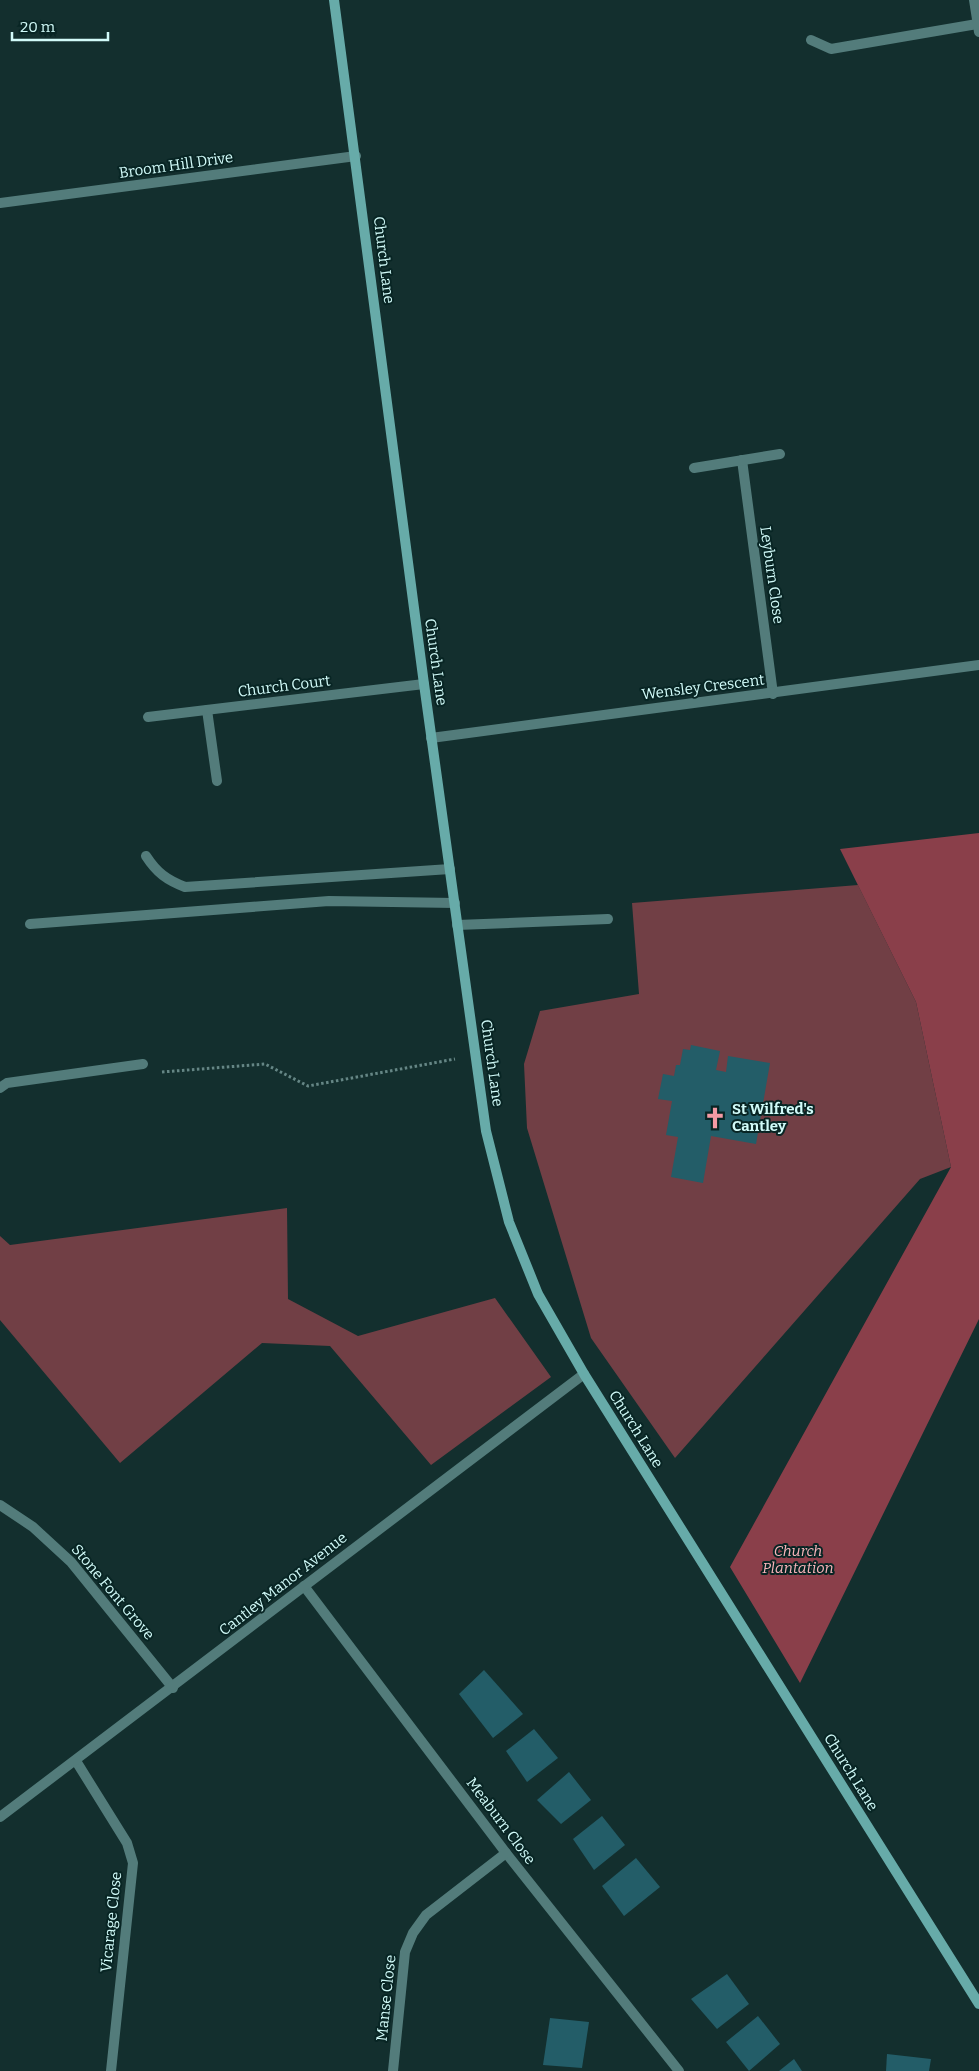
<svg xmlns="http://www.w3.org/2000/svg" width="979" height="2071" font-family="Bitter,serif">
<style>
.green{fill:#713f45}
.forest{fill:#8a3f4a}
.building{fill:#235d68}
.lines{fill:none;stroke-linecap:round;stroke-linejoin:round}
.path{stroke:#658685;stroke-width:3;stroke-dasharray:2.5 2.5;stroke-linecap:butt}
.lane{stroke:#537c7b;stroke-width:10}
.street{stroke:#537c7b;stroke-width:10}
.secondary{stroke:#67aba9;stroke-width:10}
.labels{text-anchor:middle;dominant-baseline:central;stroke-width:4;stroke-linejoin:round;paint-order:stroke}
.street-label{font-size:15px;fill:#d2fbf9;stroke:#082524}
.poi-label{font-size:15px;font-weight:bold;fill:#d2fbf9;stroke:#082524;text-anchor:start}
.park-label{font-size:15px;font-style:italic;fill:#f8b4ba;stroke:#082524}
</style>
<rect width="100%" height="100%" fill="#132f2e"/>
<g class="green">
<polygon points="858,885 916,1002 951,1167 920,1179 675,1458 591,1338 527,1128 524,1064 540,1011 639,994 632,903"/>
<polygon points="287,1208 288,1299 358,1336 495,1298 551,1377 431,1465 330,1346 262,1343 120,1463 0,1320 0,1236 10,1245"/>
</g>
<polygon class="forest" points="979,833 979,1319 800,1683 730,1567 951,1167 916,1002 840,849"/>
<g class="building">
<polygon points="691,1045 720,1051 716,1070 726,1072 728,1056 770,1063 756,1144 711,1136 703,1183 671,1177 678,1137 666,1135 672,1101 658,1099 663,1074 674,1076 676,1065 680,1065 683,1049 690,1050"/>
<polygon points="484,1670 523,1714 493,1738 459,1694"/>
<polygon points="534,1729 558,1758 527,1782 506,1751"/>
<polygon points="569,1772 591,1800 561,1824 537,1800"/>
<polygon points="602,1816 625,1845 594,1870 573,1839"/>
<polygon points="636,1858 660,1887 624,1916 602,1886"/>
<polygon points="727,1974 749,2004 717,2029 691,1999"/>
<polygon points="758,2016 780,2044 749,2071 726,2042"/>
<polygon points="550,2018 589,2022 582,2068 543,2065"/>
<polygon points="887,2054 931,2059 929,2071 886,2071"/>
<polygon points="794,2059 802,2071 779,2071"/>
</g>
<g class="lines">
<polyline class="path" points="162,1072 265,1064 308,1086 455,1059"/>
<g class="lane">
<polyline points="811,40 831,49 977,24"/>
<polyline points="207,710 217,781"/>
<path d="M146 856C157 873 167 880 185 887L450 869"/>
<polyline points="30,924 329,901 455,903"/>
<polyline points="457,925 608,919"/>
</g>
<g class="street">
<polyline points="974,0 979,32"/>
<polyline points="0,203 356,156"/>
<polyline points="742,460 773,694"/>
<polyline points="694,468 780,454"/>
<polyline points="148,717 424,684"/>
<polyline points="431,738 979,665"/>
<polyline points="0,1088 7,1083 143,1064"/>
<polyline points="0,1505 33,1527 71,1562 173,1688"/>
<polyline points="304,1586 506,1853 679,2071"/>
<polyline points="76,1761 127,1843 133,1863 111,2071"/>
<polyline points="0,1817 584,1374"/>
<polyline points="393,2071 405,1952 413,1933 426,1915 506,1853"/>
</g>
<polyline class="secondary" points="334,0 424,684 486,1131 509,1222 538,1294 584,1374 979,2004"/>
</g>
<defs>
<g id="church-bare" transform="scale(1.725)"><path d="M-1.2-6h2.4v3.5h3.3v2.4h-3.3V6h-2.4V-.1h-3.3v-2.4h3.3Z" fill="#f49aa4" stroke="#082524" stroke-width="2.5" paint-order="stroke"/></g>
</defs>
<g fill-rule="evenodd">
<use href="#church-bare" x="715" y="1118"/>
</g>
<g class="labels">
<g class="street-label">
<text transform="translate(176 165) rotate(-8)">Broom Hill Drive</text>
<text transform="translate(384 260) rotate(83)">Church Lane</text>
<text transform="translate(772 575) rotate(82)">Leyburn Close</text>
<text transform="translate(436 662) rotate(82)">Church Lane</text>
<text transform="translate(284 686) rotate(-7)">Church Court</text>
<text transform="translate(703 687) rotate(-7)">Wensley Crescent</text>
<text transform="translate(492 1063) rotate(82)">Church Lane</text>
<text transform="translate(636 1429) rotate(58)">Church Lane</text>
<text transform="translate(283 1584) rotate(-38)">Cantley Manor Avenue</text>
<text transform="translate(113 1592) rotate(50)">Stone Font Grove</text>
<text transform="translate(851 1772) rotate(58)">Church Lane</text>
<text transform="translate(501 1821) rotate(53)">Meaburn Close</text>
<text transform="translate(111 1922) rotate(-84)">Vicarage Close</text>
<text transform="translate(386 1998) rotate(-84)">Manse Close</text>
</g>
<g class="poi-label">
<text x="732" y="1109">St Wilfred's<tspan x="732" dy="17">Cantley</tspan></text>
</g>
<g class="park-label">
<text x="798" y="1551">Church<tspan x="798" dy="17">Plantation</tspan></text>
</g>
</g>
<path d="M12 32v8h96v-8" fill="none" stroke="#d2fbf9" stroke-width="2.5"/>
<text x="20" y="32" font-size="15" fill="#d2fbf9" stroke="#082524" stroke-width="4" paint-order="stroke">20 m</text>
</svg>
